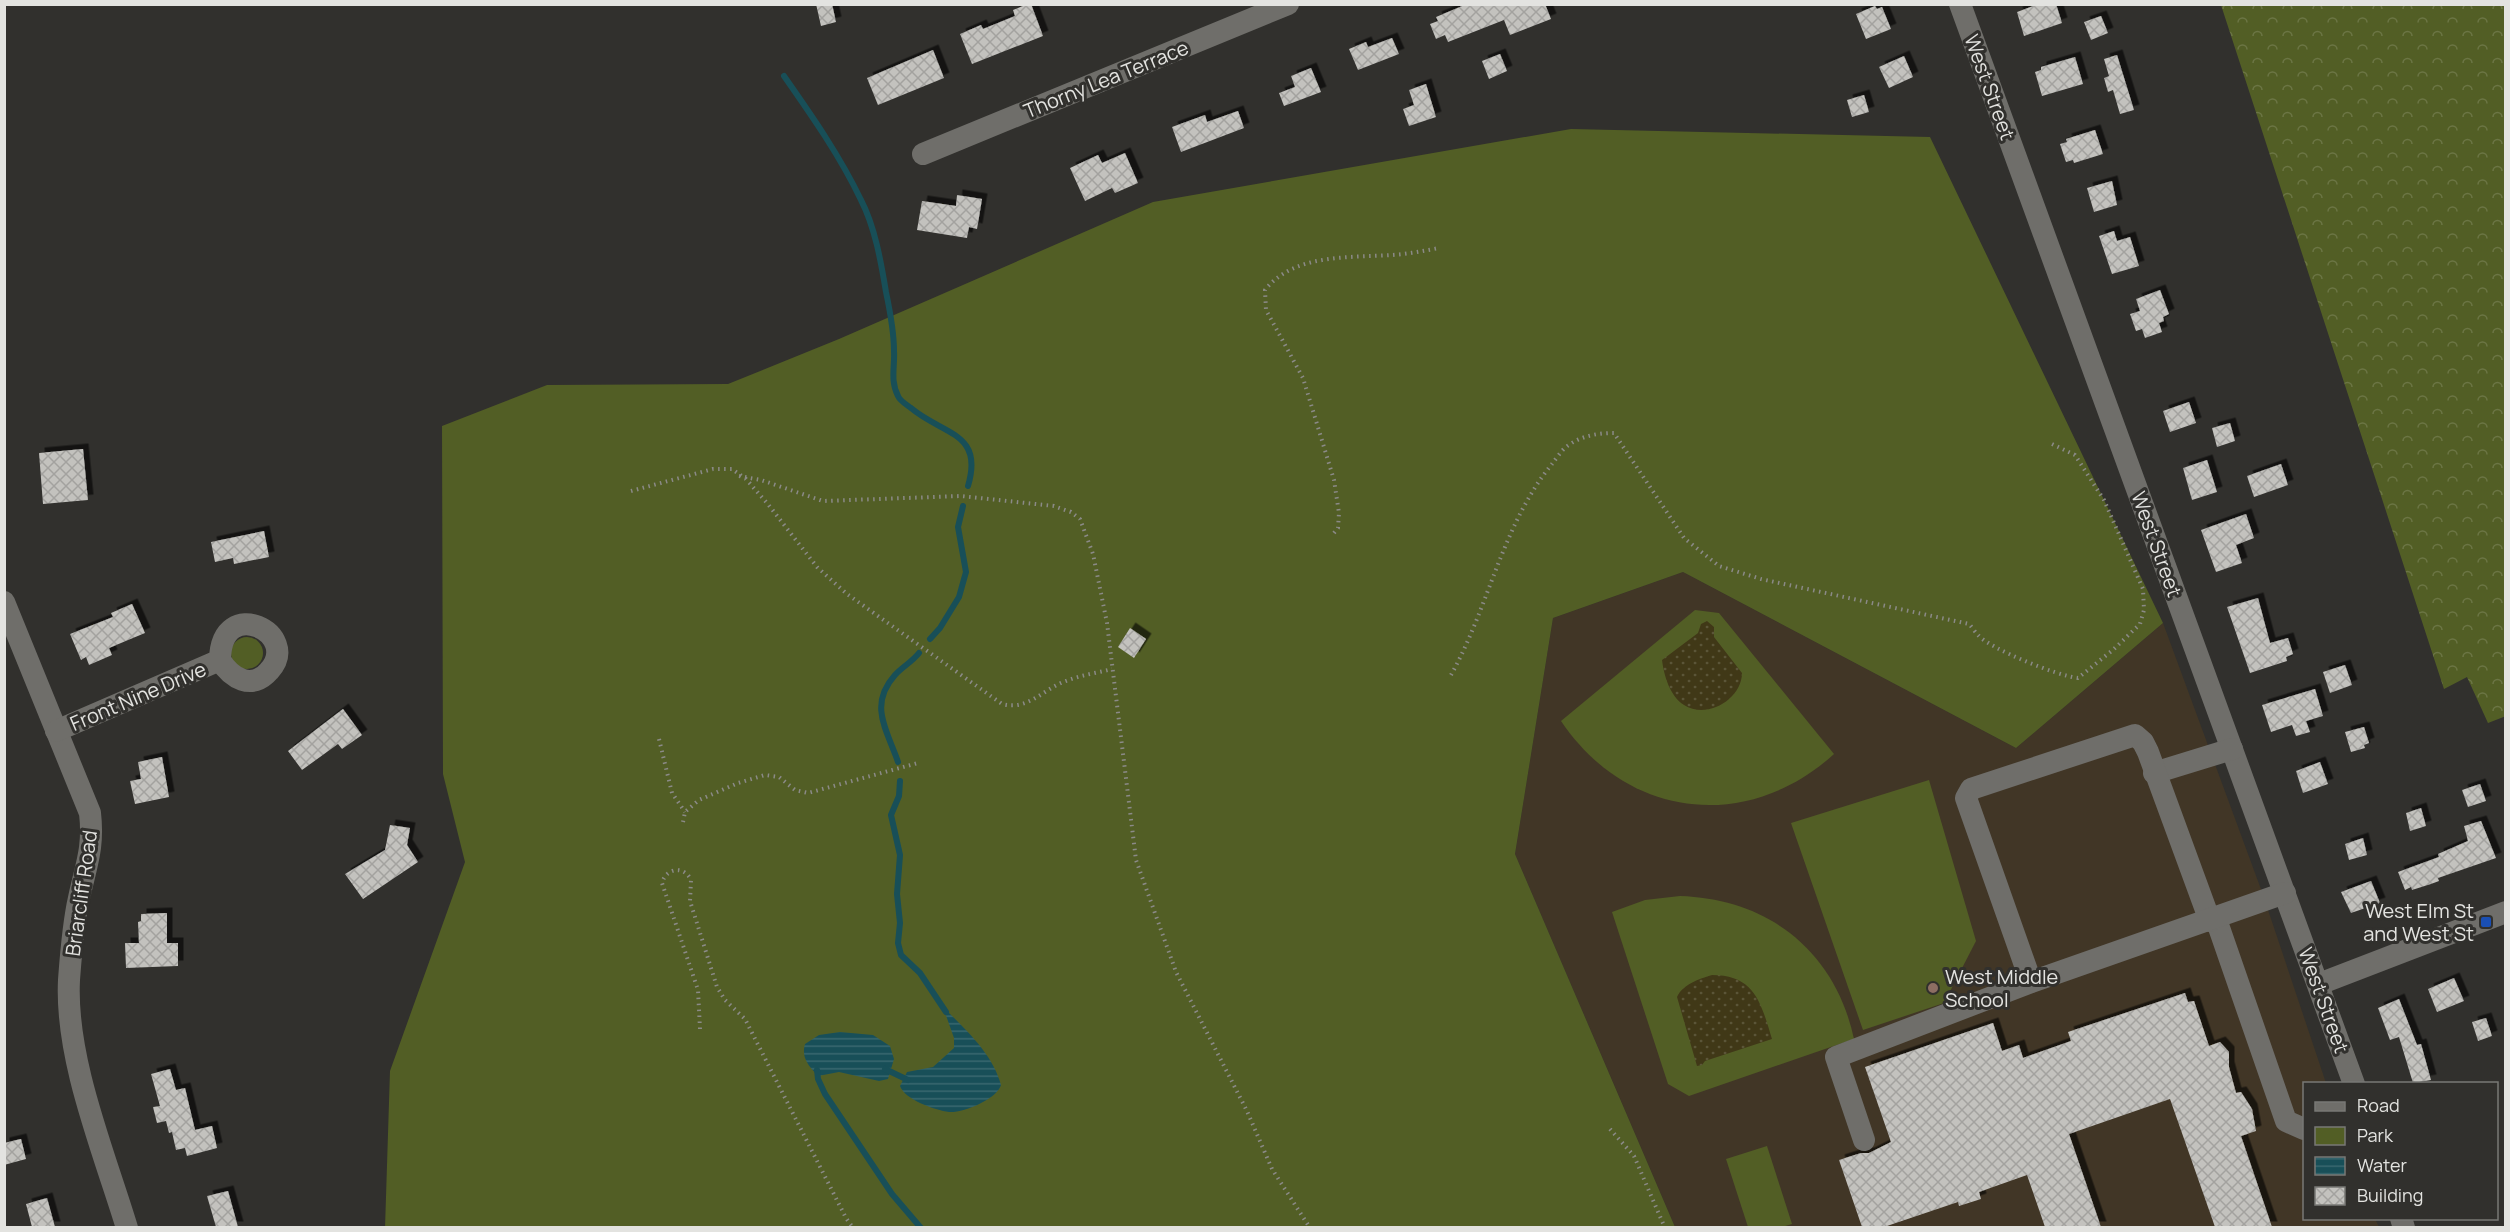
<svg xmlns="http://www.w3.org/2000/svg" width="2510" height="1232" font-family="Manrope,sans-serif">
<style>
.education{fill:#413626}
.green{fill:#525e25}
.forest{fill:url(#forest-crowns)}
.sand{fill:url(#sand-dots)}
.water{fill:url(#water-rules)}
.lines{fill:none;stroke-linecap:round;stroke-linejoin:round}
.stream{stroke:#184f58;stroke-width:6}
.building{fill:url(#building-cross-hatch);filter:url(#shadow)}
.path{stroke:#8b8a87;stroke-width:4;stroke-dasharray:1.5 4.5;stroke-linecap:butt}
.minor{stroke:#6f6e6a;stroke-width:22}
.transit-dot{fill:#1a4fb4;stroke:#31302d;stroke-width:2}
.education-dot{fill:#8d6e63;stroke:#31302d;stroke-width:2}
.labels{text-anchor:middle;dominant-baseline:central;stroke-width:6;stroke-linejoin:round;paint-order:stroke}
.street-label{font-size:20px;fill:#e3e3e0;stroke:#31302d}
.poi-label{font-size:20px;fill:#e3e3e0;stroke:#31302d;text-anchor:end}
</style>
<defs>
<pattern id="forest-crowns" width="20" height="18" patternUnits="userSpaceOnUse" patternTransform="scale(1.5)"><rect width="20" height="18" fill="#525e25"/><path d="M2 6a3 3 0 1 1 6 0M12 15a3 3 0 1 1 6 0" fill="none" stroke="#6b7544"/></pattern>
<pattern id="sand-dots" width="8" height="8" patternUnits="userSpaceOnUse" patternTransform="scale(1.5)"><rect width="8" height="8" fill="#403817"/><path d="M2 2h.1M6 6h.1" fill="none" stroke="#5b5538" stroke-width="1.8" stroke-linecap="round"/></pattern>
<pattern id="water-rules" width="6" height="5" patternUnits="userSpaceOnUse" patternTransform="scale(1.5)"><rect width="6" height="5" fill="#184f58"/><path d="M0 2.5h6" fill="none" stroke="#396870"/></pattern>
<pattern id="building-cross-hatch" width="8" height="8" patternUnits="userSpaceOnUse" patternTransform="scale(1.5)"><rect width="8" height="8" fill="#c3c2be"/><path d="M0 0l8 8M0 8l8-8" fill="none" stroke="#a3a29f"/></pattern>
<filter id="shadow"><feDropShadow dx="5.5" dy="-5.5" stdDeviation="0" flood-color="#0009"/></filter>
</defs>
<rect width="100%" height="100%" fill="#31302d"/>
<polygon class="education" points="1683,572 2016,748 2163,623 2262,892 2326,1083 2304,1084 2304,1218 2375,1219 2379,1227 1675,1227 1515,854 1553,618"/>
<g class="green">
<polygon points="1571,129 1930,137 2163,623 2016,748 1683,572 1553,618 1515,854 1675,1227 385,1228 390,1071 465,862 443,774 442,426 547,385 728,384 839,339 1153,202"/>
<path d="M1695 610 1719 613 1834 754C1747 833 1627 819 1561 721Z"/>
<circle cx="247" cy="653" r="16"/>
<polygon points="1929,780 1976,941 1944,1003 1863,1030 1791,823"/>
<path d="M1680 896C1769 899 1835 951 1854 1039L1689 1096 1668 1084 1612 912 1645 900Z"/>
<polygon points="1767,1146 1792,1224 1782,1227 1748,1227 1726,1159"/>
</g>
<polygon class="forest" points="2221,5 2505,5 2506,716 2488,723 2467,677 2444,689"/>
<g class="sand">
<path d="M1707 621 1714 627V637L1742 673C1742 699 1707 720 1684 705 1670 696 1664 676 1662 660L1698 633 1701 624Z"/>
<path d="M1712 975C1755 975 1761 1003 1772 1039L1705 1061 1702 1065 1697 1066 1677 997C1683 984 1699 979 1712 975Z"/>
</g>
<g class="water">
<path d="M943 1007C965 1029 993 1054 1001 1085 997 1099 964 1113 949 1112 935 1110 905 1100 900 1086L907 1072 933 1067 954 1048V1038Z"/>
<path d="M840 1032 873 1035 890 1046 894 1059 888 1079 879 1081 839 1072 818 1076C809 1066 801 1058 805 1044L819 1035Z"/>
</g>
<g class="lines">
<g class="stream">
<path d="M784 76C812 116 840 156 861 200 875 227 881 262 886 292 890 311 894 332 894 351 895 366 890 381 898 396 900 401 907 405 911 408 943 435 984 432 968 486"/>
<polyline points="930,639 940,628 959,597 966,572 958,527 963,506"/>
<path d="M898 762C887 730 868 705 895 675 902 667 912 662 919 653"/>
<polyline points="900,781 899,796 891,815 900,855 897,894 900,923 898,943 901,955 920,973 946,1012"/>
<polyline points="885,1069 908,1080"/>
<polyline points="817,1070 818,1079 825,1094 892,1194 921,1228"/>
</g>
</g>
<g class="building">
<polygon points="816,4 832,4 836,22 821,26"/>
<polygon points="1028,4 1031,4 1043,36 972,64 960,34 981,25 983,29 1015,16 1013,10"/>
<polygon points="1467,4 1545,4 1551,19 1510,35 1504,20 1448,42 1445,35 1436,39 1430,24 1438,21 1436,17"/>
<polygon points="2039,4 2056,4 2062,23 2024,36 2017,12"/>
<polygon points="1875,6 1877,9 1882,7 1891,29 1866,39 1856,14"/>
<polygon points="2101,16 2108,33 2091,40 2084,22"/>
<polygon points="1392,38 1399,54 1358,70 1349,49 1366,42 1368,47"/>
<polygon points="933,50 944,78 878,105 867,78"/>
<polygon points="1500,54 1507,71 1489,79 1482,61"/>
<polygon points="2117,55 2134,110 2120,114 2113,90 2108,92 2104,78 2109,76 2104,59"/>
<polygon points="1904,56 1913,77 1889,88 1879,67"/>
<polygon points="2075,57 2083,84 2042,96 2035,72 2041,70 2041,67"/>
<polygon points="1311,68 1321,92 1284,106 1279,93 1295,87 1291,76"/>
<polygon points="1426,84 1436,117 1409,126 1403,109 1414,105 1409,90"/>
<polygon points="1864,95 1869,112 1852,117 1847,100"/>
<polygon points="1238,111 1244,128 1181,152 1172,127 1205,115 1207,122"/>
<polygon points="2095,130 2103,154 2074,163 2073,160 2066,162 2060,144 2067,142 2066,139"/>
<polygon points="1125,153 1138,183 1115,193 1112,188 1085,201 1070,168 1098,155 1102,163"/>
<polygon points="2112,181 2117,205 2094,212 2087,188"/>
<polygon points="957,195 982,199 977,229 969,227 967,238 917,230 922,201 956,206"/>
<polygon points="2114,231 2117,241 2130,237 2139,266 2112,274 2099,236"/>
<polygon points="2160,290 2169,314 2163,317 2164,321 2159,323 2162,332 2145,338 2142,329 2136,331 2130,314 2140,311 2136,299"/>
<polygon points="2189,402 2196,423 2170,432 2163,411"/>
<polygon points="2230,423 2235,441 2217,447 2212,428"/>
<polygon points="83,449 88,500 43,504 39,453"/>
<polygon points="2207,460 2217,492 2192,500 2183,468"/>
<polygon points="2281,464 2288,485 2254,497 2247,476"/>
<polygon points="2246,514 2254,538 2236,545 2242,563 2216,572 2201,530"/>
<polygon points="264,531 269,557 234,564 233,558 215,562 211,542"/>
<polygon points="2258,598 2270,643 2288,638 2293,654 2286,657 2287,661 2250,673 2227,607"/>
<polygon points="132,604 145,633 109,648 112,655 89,665 86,657 81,660 70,634 113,617 111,613"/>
<polygon points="1130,628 1146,639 1134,658 1118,647"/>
<polygon points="2345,665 2352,685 2330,693 2323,672"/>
<polygon points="2315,689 2323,716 2306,721 2310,732 2296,736 2292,725 2271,732 2262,705"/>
<polygon points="343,709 362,735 342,749 338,744 302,770 288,751"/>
<polygon points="2364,727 2369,743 2364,745 2365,748 2351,752 2345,732"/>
<polygon points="162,757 169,797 135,804 130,781 141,779 138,762"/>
<polygon points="2320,762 2328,784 2303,793 2296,771"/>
<polygon points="2480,784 2486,801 2468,807 2462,790"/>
<polygon points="2421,808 2426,826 2410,831 2406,813"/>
<polygon points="2481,821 2496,858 2438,878 2439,881 2431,884 2412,890 2411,887 2405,890 2398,872 2439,857 2438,854 2468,841 2464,826"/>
<polygon points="390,825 410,828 407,845 418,862 363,899 345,874 385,850"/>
<polygon points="2363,838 2367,855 2349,860 2345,844"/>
<polygon points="2371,881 2380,903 2351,913 2341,892"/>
<polygon points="167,913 167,943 178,943 178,966 126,968 125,943 139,943 138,922 141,921 141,914"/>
<polygon points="2454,978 2464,1001 2437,1012 2428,989"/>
<polygon points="2185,993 2188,1002 2194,1001 2209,1046 2220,1042 2229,1052 2229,1067 2236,1093 2241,1092 2252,1109 2256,1131 2241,1136 2272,1227 2215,1227 2170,1099 2069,1134 2101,1227 2045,1227 2027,1175 1979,1192 1981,1199 1959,1206 1958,1202 1884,1227 1862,1227 1839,1160 1861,1153 1869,1153 1891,1142 1865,1067 1993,1023 2002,1051 2019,1045 2023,1058 2071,1041 2068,1032"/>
<polygon points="2399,999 2417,1045 2421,1044 2431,1080 2413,1083 2399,1037 2390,1040 2378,1008"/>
<polygon points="2486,1018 2492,1036 2478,1041 2472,1022"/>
<polygon points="170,1069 176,1090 185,1088 195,1130 212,1126 217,1148 187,1156 185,1148 176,1150 172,1132 169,1133 166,1121 157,1123 153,1107 160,1106 151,1074"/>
<polygon points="21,1139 26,1159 4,1165 4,1143"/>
<polygon points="228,1191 238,1227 216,1227 207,1196"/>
<polygon points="47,1198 55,1227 32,1227 26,1204"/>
</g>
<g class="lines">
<g class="path">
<polyline points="739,476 761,480 823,501 961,496 1054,506 1071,512 1080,519 1093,554 1107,623 1136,860 1176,972 1247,1111 1272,1169 1310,1228"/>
<path d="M631 491 713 469H732L746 479 767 503 817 567 847 594 1002 704C1028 711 1043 689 1066 681 1081 675 1097 673 1112 669"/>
<path d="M1334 533 1338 528 1339 513 1334 480 1303 378 1266 310 1265 290C1294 253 1350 258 1392 255 1408 254 1423 251 1439 248"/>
<path d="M1451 675C1489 607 1502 525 1552 464 1556 459 1561 451 1566 447 1580 436 1597 433 1614 433L1684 538 1719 566 1761 579 1969 624C1972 627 1975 632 1978 635 1990 649 2058 676 2078 678L2114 649 2140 624 2144 610 2143 589 2104 500 2075 455 2052 444"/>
<polyline points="659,739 672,793 685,812"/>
<polyline points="683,822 685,812 699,800 738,783 765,775 779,777 795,790 808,793 918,763"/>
<path d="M700 1029 698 990 662 883C666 868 684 865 691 880L690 901 717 987 725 1000 745 1019 846 1218 853 1228"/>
<polyline points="1610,1129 1634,1156 1665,1228"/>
</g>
<g class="minor">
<polyline points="1960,4 2354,1084"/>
<polyline points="923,154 1288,4"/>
<path d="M4 602 90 813C94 848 86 865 79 898 73 924 71 953 69 980 65 1059 104 1152 127 1228"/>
<path d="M56 731 220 660C221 593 303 634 269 671 252 691 231 678 220 660"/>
<polyline points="2154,773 2232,749"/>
<polyline points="2216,919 2286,1121 2304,1129"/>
<polyline points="2031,982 1966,798 1971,789 2135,735 2143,742 2148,752 2210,921"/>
<polyline points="2319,984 2506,912"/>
<polyline points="1864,1140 1836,1057 2031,982 2285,893"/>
<polyline points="2401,1218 2404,1228"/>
</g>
</g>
<rect class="transit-dot" x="2480" y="916" width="12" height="12" rx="3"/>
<circle class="education-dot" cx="1933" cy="988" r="6"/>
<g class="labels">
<g class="street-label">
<text transform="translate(1106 79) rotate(-22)">Thorny Lea Terrace</text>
<text transform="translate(1990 87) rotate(70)">West Street</text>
<text transform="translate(2157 544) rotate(70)">West Street</text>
<text transform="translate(138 696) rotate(-23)">Front Nine Drive</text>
<text transform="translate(81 893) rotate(-82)">Briarcliff Road</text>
<text transform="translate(2324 1000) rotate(70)">West Street</text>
</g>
<g class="poi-label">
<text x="2474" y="910">West Elm St<tspan x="2474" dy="23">and West St</tspan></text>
<text x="1945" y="976" text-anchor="start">West Middle<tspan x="1945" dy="23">School</tspan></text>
</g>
</g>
<rect width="2510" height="1232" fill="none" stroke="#e3e3e0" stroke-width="12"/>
<rect x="2303" y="1082" width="195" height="138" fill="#31302d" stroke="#787875" stroke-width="1.5"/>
<rect x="2315" y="1102" width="30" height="9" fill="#6f6e6a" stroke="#787875" stroke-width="1.5"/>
<text x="2357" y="1112" font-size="18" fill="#e3e3e0">Road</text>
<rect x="2315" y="1127" width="30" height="18" fill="#525e25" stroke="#787875" stroke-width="1.5"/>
<text x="2357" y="1142" font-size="18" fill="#e3e3e0">Park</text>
<rect x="2315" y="1157" width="30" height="18" fill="url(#water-rules)" stroke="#787875" stroke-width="1.5"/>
<text x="2357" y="1172" font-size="18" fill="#e3e3e0">Water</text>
<rect x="2315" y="1187" width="30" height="18" fill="url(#building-cross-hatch)" stroke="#787875" stroke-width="1.5"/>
<text x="2357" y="1202" font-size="18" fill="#e3e3e0">Building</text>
</svg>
